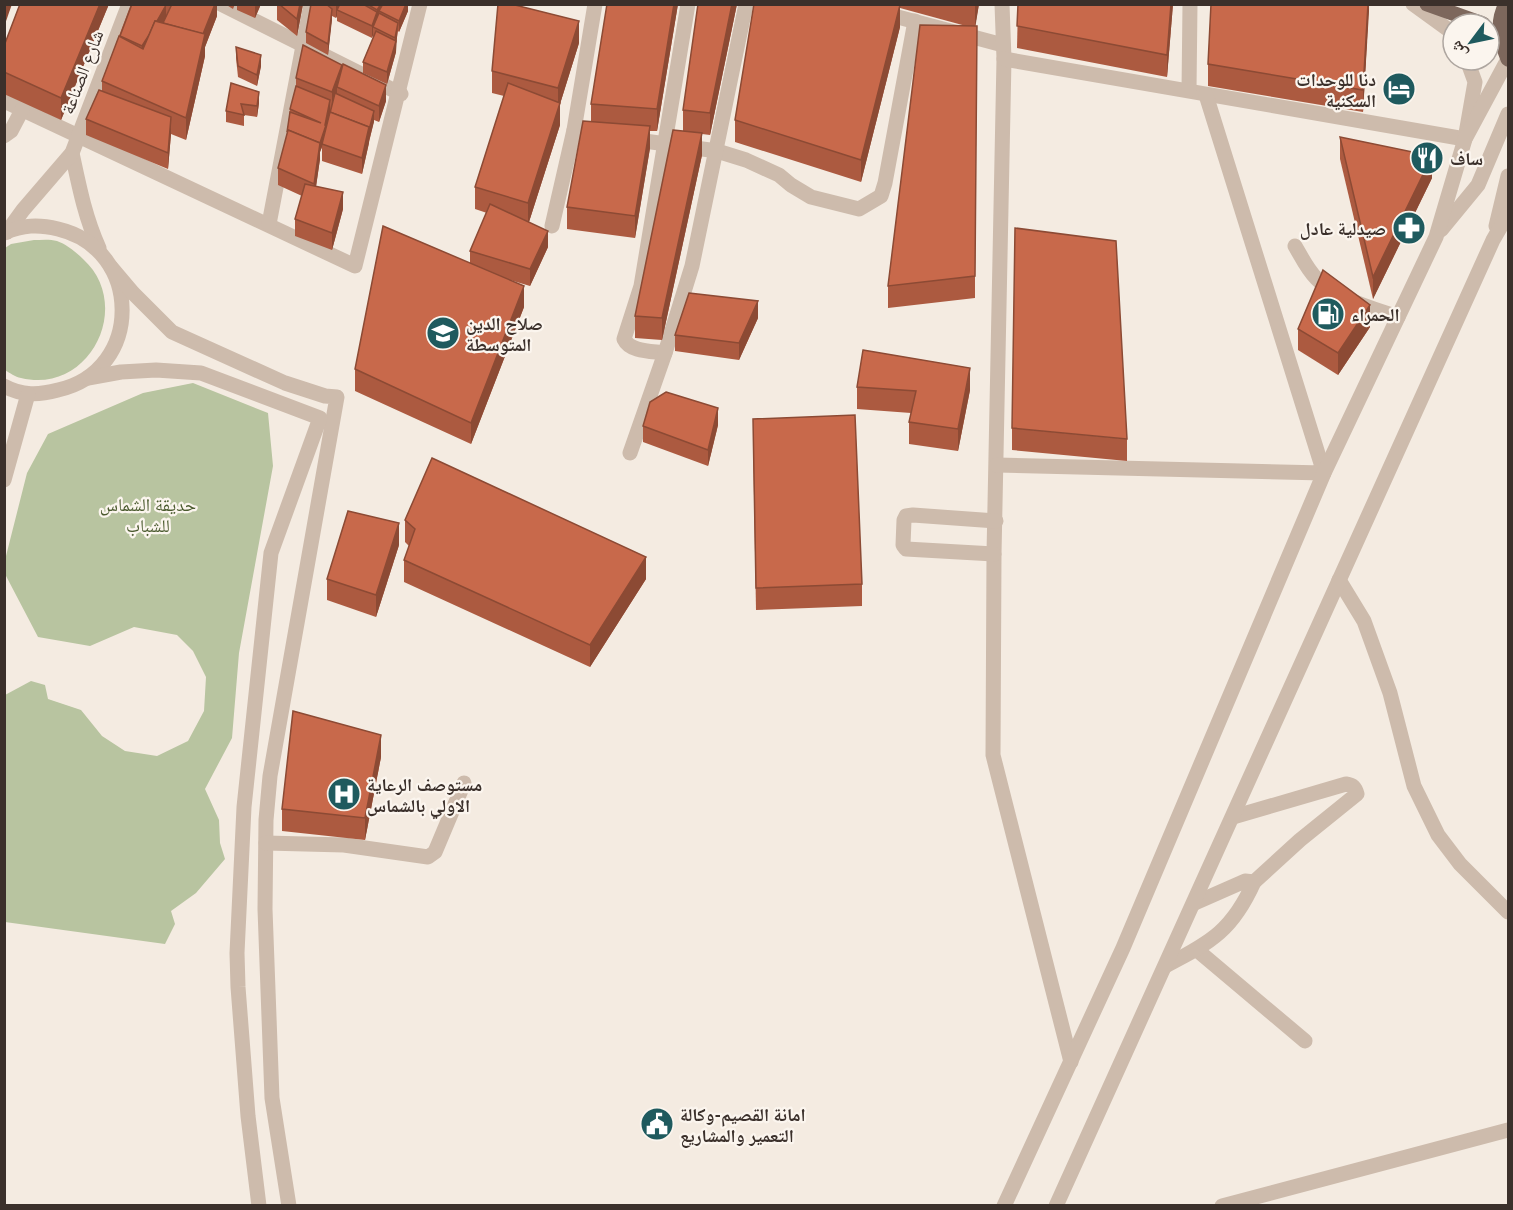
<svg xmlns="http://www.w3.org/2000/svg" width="1513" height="1210" font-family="'PT Sans','Noto Naskh Arabic',sans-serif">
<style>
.green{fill:#b8c4a0}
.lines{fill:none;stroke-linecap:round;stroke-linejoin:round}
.minor{stroke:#cdbbac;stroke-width:15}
.major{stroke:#7d675c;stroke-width:15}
.wall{fill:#ac5a40}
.shaded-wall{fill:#8c4a34}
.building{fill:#c8694b;stroke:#8c4a34;stroke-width:1.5}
.labels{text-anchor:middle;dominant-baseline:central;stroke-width:4.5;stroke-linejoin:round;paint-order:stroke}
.street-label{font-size:18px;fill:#3b302b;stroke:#fbf5ee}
.poi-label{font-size:18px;font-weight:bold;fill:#3b302b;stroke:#fbf5ee;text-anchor:start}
.park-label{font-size:18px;fill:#4a5a2e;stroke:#fbf5ee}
</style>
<rect width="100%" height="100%" fill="#f4ebe1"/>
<g class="green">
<path d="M34 240C41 240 50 239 57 241 66 244 76 252 83 259 134 305 90 395 21 378 15 377 10 373 5 370V248L11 244Z"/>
<polygon points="193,383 268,413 273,466 239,653 232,738 205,789 219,820 220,843 225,859 196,893 171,911 175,924 165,944 5,922 5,695 31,681 45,685 48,699 81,710 102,736 125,751 157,756 188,741 204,711 206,677 193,651 177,635 134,627 90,646 38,637 5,574 5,560 27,473 48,434 143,393"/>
</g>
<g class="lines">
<g class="minor">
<polyline points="221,4 401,94"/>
<polyline points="849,4 1003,45"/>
<polyline points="1002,4 1004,59 994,554 993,755 1071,1062"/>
<polyline points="1413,4 1453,33"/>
<polyline points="1004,59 1465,139 1475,82 1467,60"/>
<polyline points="1189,90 1190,4"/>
<polyline points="4,101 355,266 420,4"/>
<polyline points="574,130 601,134"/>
<polyline points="4,136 11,131 22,110"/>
<polyline points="630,139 717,151 746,160 779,175 791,185 811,197 859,209 881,196 885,183 915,21"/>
<path d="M72 153C79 186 85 217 99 248"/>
<polyline points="269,224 311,4"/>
<polyline points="552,226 574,130 595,4"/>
<polyline points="1496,226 1508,176"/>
<polyline points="1441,230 1478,185 1508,114"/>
<polyline points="7,232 23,210 72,153 129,4"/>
<path d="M4 233C23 225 38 224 58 229 143 249 144 371 58 390 39 395 22 396 4 386"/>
<path d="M1295 246C1301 256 1307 269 1316 278 1334 298 1372 308 1398 317"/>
<polyline points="111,267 133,293 172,332 285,383 325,396 337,397 270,776 266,820 265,909 272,1098 289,1206"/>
<path d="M665 353C651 351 630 352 624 339L641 286 688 4"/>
<polyline points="88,378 121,372 156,370 201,373 320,418 271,553 244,807 237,953 238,987 248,1116 259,1206"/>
<polyline points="630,453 665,353 692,266 746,4"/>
<polyline points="997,465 1324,473 1206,95"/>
<polyline points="4,480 28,394"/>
<polyline points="994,554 906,549 903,545 904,520 906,516 913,515 996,521"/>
<polyline points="1339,580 1364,621 1390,693 1414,786 1438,835 1460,864 1508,912"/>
<path d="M1233 817 1346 784C1353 785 1355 787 1357 794L1300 840 1254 882"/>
<polyline points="266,843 344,845 428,857 435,852 464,783"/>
<polyline points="1197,950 1305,1041"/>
<path d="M1167 965C1212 942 1233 929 1254 882L1245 881 1195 903"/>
<polyline points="1004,1206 1123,948 1324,473 1436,237 1465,139 1508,59"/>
<polyline points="1056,1206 1493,240 1508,214"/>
<polyline points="1222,1206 1508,1130"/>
</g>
<g class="major">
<polyline points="1427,4 1483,24"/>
<path d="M1506 4C1496 23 1500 40 1508 59"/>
</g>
</g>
<g class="wall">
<polygon points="20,4 109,4 61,120 4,94 4,46"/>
<polygon points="131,4 217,4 217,16 205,47 205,56 186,140 171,134 168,169 86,135 86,119 102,91 102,81"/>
<polygon points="225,4 235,4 233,9"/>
<polygon points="237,4 261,4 255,18 237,10"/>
<polygon points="277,4 303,4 297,36 277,20"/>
<polygon points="311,4 408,4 408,11 399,32 398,31 396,43 396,52 387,84 363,73 363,62 373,38 373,35 372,38 337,21 337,16 336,18 332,16 328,55 306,43 306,32"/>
<polygon points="678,4 657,131 650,131 650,148 635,238 567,229 567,207 591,122 591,104"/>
<polygon points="737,4 710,135 702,134 702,155 662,340 635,338 635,316 683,131 683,110"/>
<polygon points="754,4 979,4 975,26 975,298 888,308 888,286 966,26 900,8 900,27 861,182 735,142 735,120"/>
<polygon points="1018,4 1173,4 1167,77 1017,48"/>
<polygon points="1369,4 1363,112 1208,86 1208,64"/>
<polygon points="579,43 560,104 560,125 529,222 548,247 530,286 510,280 524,307 471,444 355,391 355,369 470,263 470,251 487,213 475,209 475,187 504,96 492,93 492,71"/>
<polygon points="236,47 261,66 257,86 238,77 236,58"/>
<polygon points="342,69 386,101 379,122 374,120 362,174 322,161 322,147 320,152 320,159 316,186 343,209 332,250 295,236 295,219 302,196 278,185 278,168 287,135 290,109 296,86 296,78"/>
<polygon points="231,83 259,103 257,117 244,115 244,126 226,122 226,111"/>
<polygon points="1340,137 1432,178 1373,299 1340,159"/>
<polygon points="758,318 739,360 675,351 675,335"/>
<polygon points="1370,327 1338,375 1298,350 1298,329"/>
<polygon points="857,387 970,390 958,451 909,444 909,422 911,413 857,409"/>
<polygon points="718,425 708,466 643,442 643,426"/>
<polygon points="1012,428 1127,439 1127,461 1012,450"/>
<polygon points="753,440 862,584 862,606 756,610"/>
<polygon points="405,520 646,579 590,667 404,582 404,560 409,546 405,542"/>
<polygon points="399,545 376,617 327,600 327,579"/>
<polygon points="381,757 365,840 282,831 282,809"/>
</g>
<g class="shaded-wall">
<polygon points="5,4 12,4 4,27 4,5"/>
<polygon points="100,4 109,4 61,120 61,98"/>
<polygon points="215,4 217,4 217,16 205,47 205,56 186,140 186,118 203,35"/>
<polygon points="256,4 261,4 255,18 255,7"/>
<polygon points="300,4 303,4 297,36 297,19"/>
<polygon points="336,4 345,4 337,10 337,16 336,18"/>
<polygon points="381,4 387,4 379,11 379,18 377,21 377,10"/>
<polygon points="406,4 408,4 408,11 399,32 399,21"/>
<polygon points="674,4 678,4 657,131 657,109"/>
<polygon points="732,4 737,4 710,135 710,113"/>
<polygon points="975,4 979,4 975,29"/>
<polygon points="1171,4 1173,4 1167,77 1167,55"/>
<polygon points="1368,4 1369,4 1369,11 1363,112 1363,90"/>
<polygon points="166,5 166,22 142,62 142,46"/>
<polygon points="900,5 900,27 861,182 861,160"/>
<polygon points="332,9 332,20 328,55 328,44"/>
<polygon points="377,12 377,23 373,27 373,35 372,38 372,26"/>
<polygon points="579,21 579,43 560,104 560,125 528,225 528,203 558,109 558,88"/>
<polygon points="398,23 396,52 387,84 387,72 395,44 395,38"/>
<polygon points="261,55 261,66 257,86 257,75"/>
<polygon points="342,65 342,82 337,87 337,96 332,109 332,92"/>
<polygon points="386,85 386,101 379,122 379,106"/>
<polygon points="259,92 259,103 257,117 257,106"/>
<polygon points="330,100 330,112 322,147 320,152 320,159 314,201 314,184 318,146 325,125"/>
<polygon points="374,111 374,122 369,141 369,130"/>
<polygon points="171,117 171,134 168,169 168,153"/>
<polygon points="650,126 650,148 635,238 635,216"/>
<polygon points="369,127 369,143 362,174 362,158"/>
<polygon points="702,133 702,155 662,340 662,318"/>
<polygon points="1432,156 1432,178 1373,299 1373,277"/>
<polygon points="343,192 343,209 332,250 332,233"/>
<polygon points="548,231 548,247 530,286 530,269"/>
<polygon points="524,286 524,307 471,444 471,423"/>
<polygon points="758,301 758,318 739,360 739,343"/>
<polygon points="1370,305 1370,327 1338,375 1338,353"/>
<polygon points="970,368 970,390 958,451 958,429"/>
<polygon points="718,408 718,425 708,466 708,450"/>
<polygon points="399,523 399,545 376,617 376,595"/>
<polygon points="646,557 646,579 590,667 590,645"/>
<polygon points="381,735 381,757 365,840 365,818"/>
</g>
<g class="building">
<polygon points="20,4 100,4 61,98 4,72 4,46"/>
<polygon points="132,4 166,5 157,21 155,21 149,35 142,46 120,36"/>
<polygon points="172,4 215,4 203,34 163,23"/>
<polygon points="279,4 300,4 297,19"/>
<polygon points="311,4 326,4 332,9 328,44 306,32"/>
<polygon points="340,4 363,4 377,12 372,26 337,10"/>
<polygon points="367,4 381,4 377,10"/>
<polygon points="383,4 406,4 399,21 379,11"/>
<polygon points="498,4 511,4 579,21 558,88 492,71"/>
<polygon points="607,4 674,4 657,109 591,104"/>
<polygon points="698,4 732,4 710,113 683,110"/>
<polygon points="754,4 900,5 861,160 735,120"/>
<polygon points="1018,4 1171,4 1167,55 1017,26"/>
<polygon points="1211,4 1368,4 1363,90 1208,64"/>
<polygon points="379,13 398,23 395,38 373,27"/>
<polygon points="155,21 205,34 186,118 102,81 119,36 143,49"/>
<polygon points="920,25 977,26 975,276 888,286"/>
<polygon points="376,31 396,41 387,72 363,62"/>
<polygon points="303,45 342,65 332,92 296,78"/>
<polygon points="236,47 261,55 257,75 238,66"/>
<polygon points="343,64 386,85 379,106 337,87"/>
<polygon points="231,83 259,92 257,106 241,104 244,115 226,111"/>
<polygon points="508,83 560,103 528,203 475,187"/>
<polygon points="296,86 330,100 325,125 326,125 320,143 288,130 287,132 290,112 321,123 290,109"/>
<polygon points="99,90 171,117 168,153 86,119"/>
<polygon points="335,93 374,111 369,130 369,127 330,112 330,113"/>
<polygon points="330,112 369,127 362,158 322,144"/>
<polygon points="583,121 650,126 635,216 567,207"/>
<polygon points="288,130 320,143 314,184 278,168"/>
<polygon points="673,130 702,133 662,318 635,316"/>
<polygon points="1340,137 1432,156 1373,277"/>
<polygon points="305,184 343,192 332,233 295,219"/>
<polygon points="490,204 548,231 530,269 470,251"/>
<polygon points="383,226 524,286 471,423 355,369"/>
<polygon points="1015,228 1116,241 1127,439 1012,428"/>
<polygon points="1323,270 1370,305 1338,353 1298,329"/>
<polygon points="689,293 758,301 739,343 675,335"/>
<polygon points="863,350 970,368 958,429 909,422 916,391 857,387"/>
<polygon points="666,392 718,408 708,450 643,426 650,402"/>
<polygon points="855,415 862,584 756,588 753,419"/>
<polygon points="432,458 646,557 590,645 404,560 415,529 405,520"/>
<polygon points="348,511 399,523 376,595 327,579"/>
<polygon points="293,711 381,735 365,818 282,809"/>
</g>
<defs>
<g id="hotel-disc" transform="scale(1.725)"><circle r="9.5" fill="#1f5a5e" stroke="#fbf5ee"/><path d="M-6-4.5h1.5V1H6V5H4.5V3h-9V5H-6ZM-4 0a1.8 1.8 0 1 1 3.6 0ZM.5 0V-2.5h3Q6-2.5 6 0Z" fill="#fff"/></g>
<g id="restaurant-disc" transform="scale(1.725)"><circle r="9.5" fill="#1f5a5e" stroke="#fbf5ee"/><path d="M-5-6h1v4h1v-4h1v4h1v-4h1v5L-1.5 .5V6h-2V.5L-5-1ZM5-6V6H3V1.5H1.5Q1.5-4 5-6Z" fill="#fff"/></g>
<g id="pharmacy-disc" transform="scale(1.725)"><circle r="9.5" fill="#1f5a5e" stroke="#fbf5ee"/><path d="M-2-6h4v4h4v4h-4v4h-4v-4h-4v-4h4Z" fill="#fff"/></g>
<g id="fuel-disc" transform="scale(1.725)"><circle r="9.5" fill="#1f5a5e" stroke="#fbf5ee"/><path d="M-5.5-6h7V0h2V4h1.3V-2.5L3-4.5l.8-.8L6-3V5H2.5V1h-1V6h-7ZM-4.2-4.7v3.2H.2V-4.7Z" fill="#fff"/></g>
<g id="school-disc" transform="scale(1.725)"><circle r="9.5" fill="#1f5a5e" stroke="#fbf5ee"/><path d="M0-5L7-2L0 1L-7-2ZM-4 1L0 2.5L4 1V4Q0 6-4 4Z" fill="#fff"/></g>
<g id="hospital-disc" transform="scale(1.725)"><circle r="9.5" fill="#1f5a5e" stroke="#fbf5ee"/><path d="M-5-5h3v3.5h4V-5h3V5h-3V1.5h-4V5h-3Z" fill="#fff"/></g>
<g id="civic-disc" transform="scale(1.725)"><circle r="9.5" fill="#1f5a5e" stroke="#fbf5ee"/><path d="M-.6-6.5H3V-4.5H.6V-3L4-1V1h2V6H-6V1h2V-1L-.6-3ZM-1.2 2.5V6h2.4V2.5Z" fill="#fff"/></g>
</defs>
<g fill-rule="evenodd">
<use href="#hotel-disc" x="1399" y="89"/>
<use href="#restaurant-disc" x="1427" y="158"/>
<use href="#pharmacy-disc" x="1409" y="228"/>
<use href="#fuel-disc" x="1328" y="314"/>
<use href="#school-disc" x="443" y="333"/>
<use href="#hospital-disc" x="344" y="794"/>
<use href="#civic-disc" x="657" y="1124"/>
</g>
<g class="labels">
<g class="street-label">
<text transform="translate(82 72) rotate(-69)">شارع الصناعة</text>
</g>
<g class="poi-label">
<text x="1376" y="79" text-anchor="end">دنا للوحدات<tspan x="1376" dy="21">السكنية</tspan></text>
<text x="1450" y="158">ساف</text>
<text x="1386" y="228" text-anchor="end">صيدلية عادل</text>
<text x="1351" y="314">الحمراء</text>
<text x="466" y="323">صلاح الدين<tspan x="466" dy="21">المتوسطة</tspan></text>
<text x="367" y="784">مستوصف الرعاية<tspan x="367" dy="21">الاولي بالشماس</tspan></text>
<text x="680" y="1114">امانة القصيم-وكالة<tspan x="680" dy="21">التعمير والمشاريع</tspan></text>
</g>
<g class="park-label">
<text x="148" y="504">حديقة الشماس<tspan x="148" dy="21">للشباب</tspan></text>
</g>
</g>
<rect width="1513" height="1210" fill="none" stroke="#3b302b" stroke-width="12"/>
<g transform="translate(1471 42) rotate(238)"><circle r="28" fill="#fbf5ee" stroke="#aea6a0" stroke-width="1.5"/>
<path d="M0-4.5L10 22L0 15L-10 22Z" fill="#1f5a5e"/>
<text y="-9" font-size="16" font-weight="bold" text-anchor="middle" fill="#3b302b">ش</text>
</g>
</svg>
